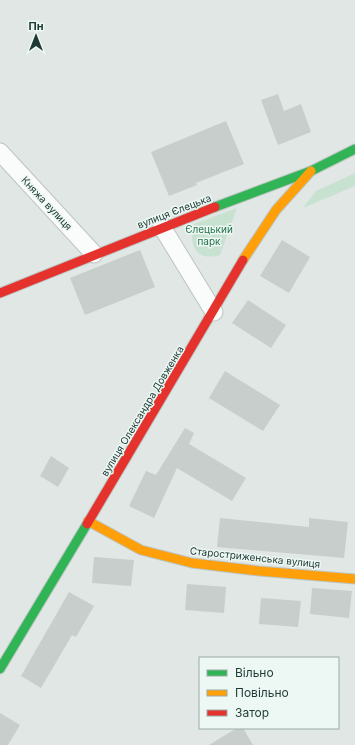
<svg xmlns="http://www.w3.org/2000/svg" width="355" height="745" font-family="Inter,sans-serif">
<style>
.green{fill:#c8e2d2}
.building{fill:#c7cecc}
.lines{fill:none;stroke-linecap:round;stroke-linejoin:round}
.street-casing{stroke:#bdc4c1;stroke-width:19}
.fast-casing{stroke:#bcc4c2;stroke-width:11}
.slow-casing{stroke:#bcc4c2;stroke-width:11}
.jam-casing{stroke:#bcc4c2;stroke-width:11}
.street{stroke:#fafbfb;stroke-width:17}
.fast{stroke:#30b455;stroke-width:9}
.slow{stroke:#ff9f0a;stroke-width:9}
.jam{stroke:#e5322d;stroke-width:9}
.labels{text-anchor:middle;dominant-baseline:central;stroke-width:3;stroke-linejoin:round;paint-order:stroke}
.street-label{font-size:10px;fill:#1e3a35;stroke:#edf7f3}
.park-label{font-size:10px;fill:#26734c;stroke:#edf7f3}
</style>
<rect width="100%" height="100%" fill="#e0e7e4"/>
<g class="green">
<polygon points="355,173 355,186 303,208 316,191"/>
<path d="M237 208 220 255C196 262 188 245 194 224Z"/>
</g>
<g class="building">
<polygon points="278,94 284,111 301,104 311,132 278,145 261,100"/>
<polygon points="226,121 244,164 196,183 197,185 169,196 151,152"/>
<polygon points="282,240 310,257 289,293 260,276"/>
<polygon points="140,250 155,287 85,315 70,278"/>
<polygon points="248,300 286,325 271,348 232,323"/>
<polygon points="225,371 280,405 263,431 209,398"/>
<polygon points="185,428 194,433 189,444 246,478 232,501 177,468 154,518 129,506 146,471 156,475"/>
<polygon points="51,456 69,468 58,487 40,476"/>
<polygon points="220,518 309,527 309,518 348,522 344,558 217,547"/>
<polygon points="94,557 134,560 131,586 92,583"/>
<polygon points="187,584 226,587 224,613 185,610"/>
<polygon points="312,588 352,591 349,618 310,614"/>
<polygon points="69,592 94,606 76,637 72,635 41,688 21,676"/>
<polygon points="261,598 301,601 298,627 259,624"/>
<polygon points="0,713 20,725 8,745 0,745"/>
<polygon points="237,728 243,728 253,745 209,745"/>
</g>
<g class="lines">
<g class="street-casing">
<g id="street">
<polyline points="0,152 94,254"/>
<polyline points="162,227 214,312"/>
</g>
</g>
<g class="fast-casing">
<g id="fast">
<polyline points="215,207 311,171 355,149"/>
<polyline points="0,669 87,524"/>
</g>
</g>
<g class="slow-casing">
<g id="slow">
<polyline points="243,260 276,210 311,171"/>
<polyline points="88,521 141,550 192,563 259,571 355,579"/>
</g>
</g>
<g class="jam-casing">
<g id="jam">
<polyline points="0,293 215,207"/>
<polyline points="87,524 243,260"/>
</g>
</g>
<use href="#street" class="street"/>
<use href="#fast" class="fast"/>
<use href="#slow" class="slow"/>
<use href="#jam" class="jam"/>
</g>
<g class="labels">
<g class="street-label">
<text transform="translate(47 203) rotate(47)">Княжа вулиця</text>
<text transform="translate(174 211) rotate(-21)">вулиця Єлецька</text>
<text transform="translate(142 411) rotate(-59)">вулиця Олександра Довженка</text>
<text transform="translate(255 557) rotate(6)">Старостриженська вулиця</text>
</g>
<g class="park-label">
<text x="209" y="229">Єлецький<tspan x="209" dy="12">парк</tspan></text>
</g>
</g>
<rect x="199" y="657" width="140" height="72" fill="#edf7f3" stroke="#9aaba7"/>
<rect x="207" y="670" width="20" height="6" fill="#30b455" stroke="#9aaba7"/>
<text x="235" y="677" font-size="12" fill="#1e3a35">Вільно</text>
<rect x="207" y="690" width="20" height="6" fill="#ff9f0a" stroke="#9aaba7"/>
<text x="235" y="697" font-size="12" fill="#1e3a35">Повільно</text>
<rect x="207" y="710" width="20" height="6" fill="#e5322d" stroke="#9aaba7"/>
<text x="235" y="717" font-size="12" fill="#1e3a35">Затор</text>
<g transform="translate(36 36)" stroke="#edf7f3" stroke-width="3" paint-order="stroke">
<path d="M0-3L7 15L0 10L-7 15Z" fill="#1e3a35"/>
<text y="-6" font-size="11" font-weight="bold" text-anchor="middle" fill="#1e3a35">Пн</text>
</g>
</svg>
